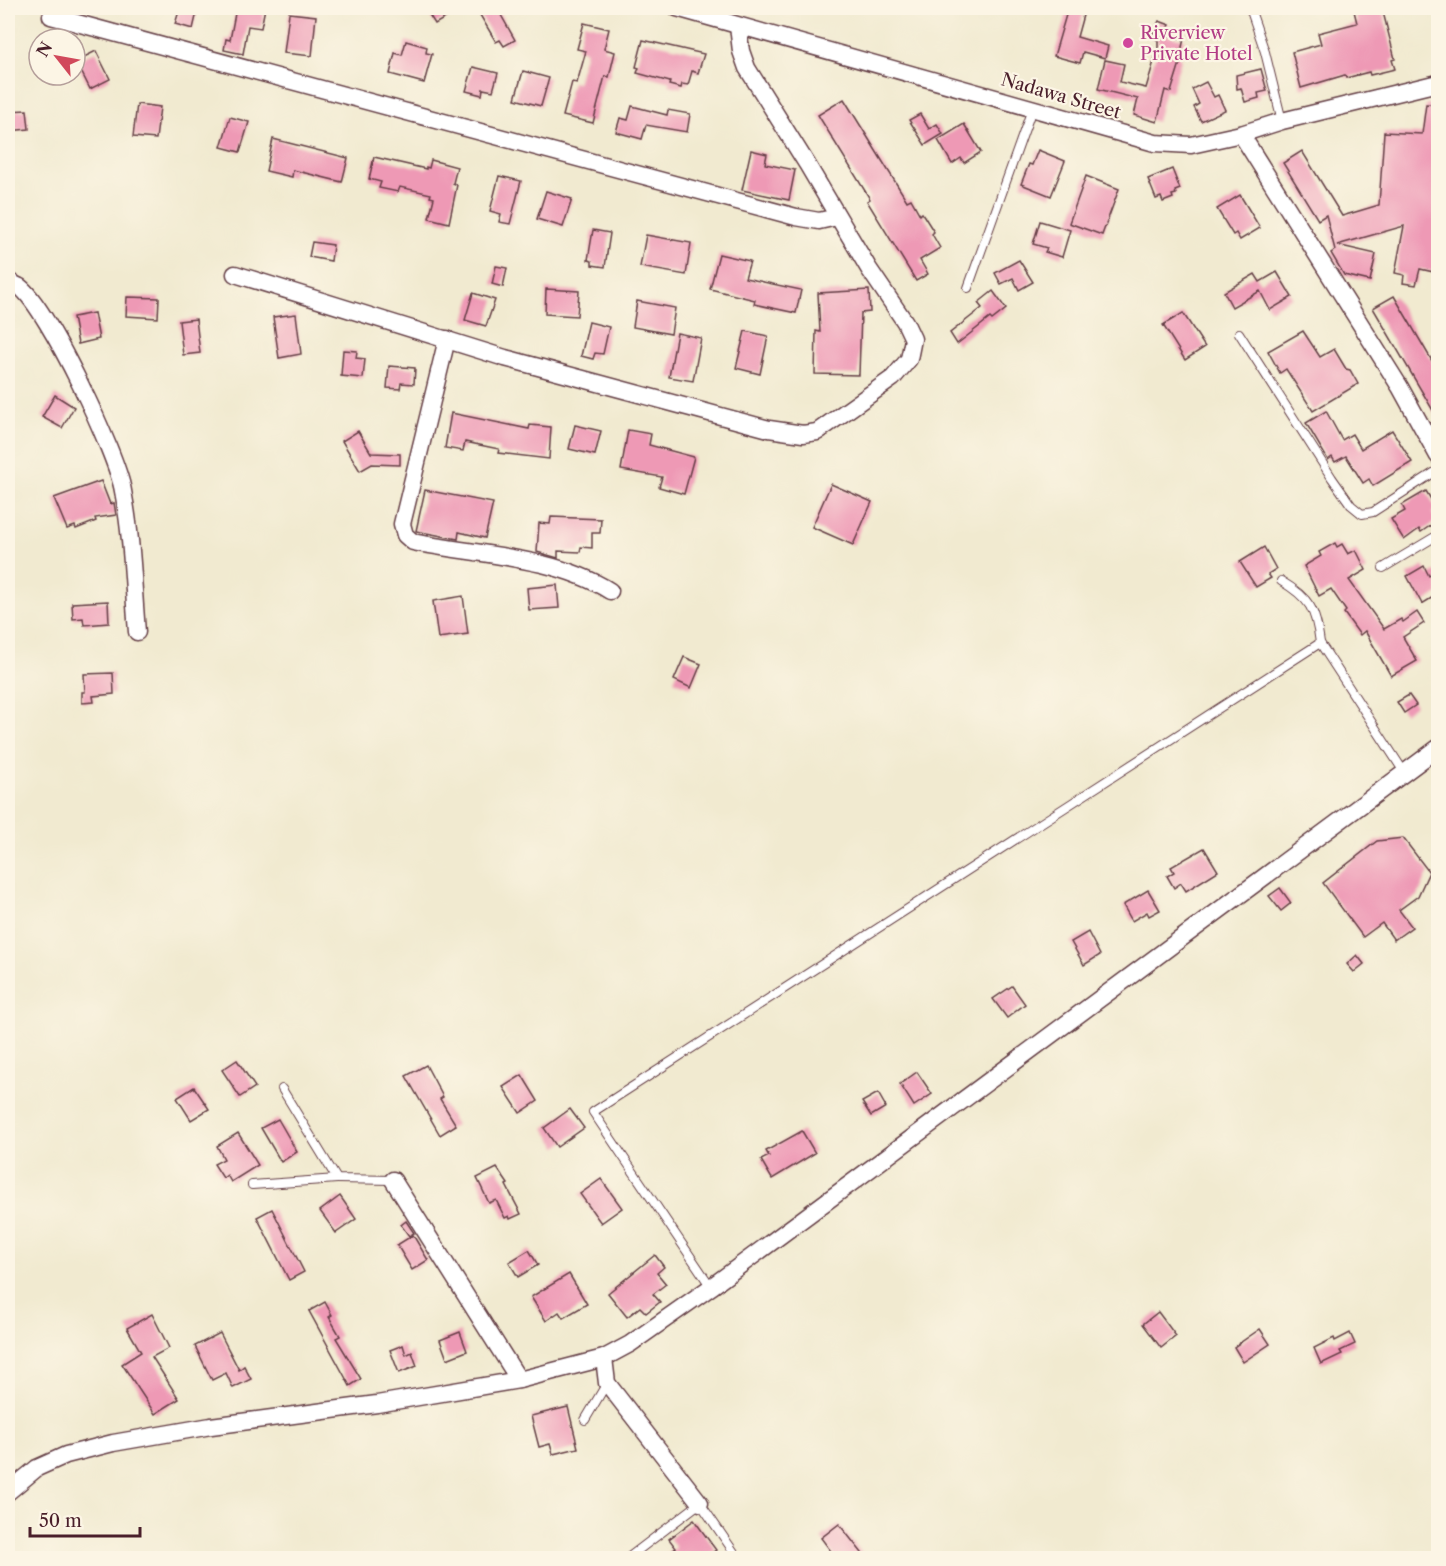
<svg xmlns="http://www.w3.org/2000/svg" width="1446" height="1566" font-family="'Libre Caslon Text',serif">
<style>
.building{fill:#ee99b5}
.lines{fill:none;stroke-linecap:round;stroke-linejoin:round}
.service-casing{stroke:#633d44;stroke-width:10}
.minor-casing{stroke:#633d44;stroke-width:19}
.service{stroke:#fff;stroke-width:8}
.minor{stroke:#fff;stroke-width:16}
.hotel-dot{fill:#d1479c;stroke:#fcf5e5;stroke-width:2}
.labels{text-anchor:middle;dominant-baseline:central;stroke-width:4.5;stroke-linejoin:round;paint-order:stroke}
.hotel-label{font-size:18px;fill:#b23c85;stroke:#fcf5e5;text-anchor:start}
.street-label{font-size:18px;fill:#4a1f2b;stroke:#fcf5e5}
</style>
<rect width="100%" height="100%" fill="#fcf5e5"/>
<filter id="ink" filterUnits="userSpaceOnUse"><feTurbulence type="fractalNoise" baseFrequency=".0167" numOctaves="2"/><feDisplacementMap in="SourceGraphic" scale="12" xChannelSelector="R" yChannelSelector="G"/><feConvolveMatrix kernelMatrix="1 2 1 2 8 2 1 2 1" color-interpolation-filters="sRGB"/></filter>
<filter id="wash" filterUnits="userSpaceOnUse"><feTurbulence type="fractalNoise" baseFrequency=".008" numOctaves="4" result="noise"/><feDisplacementMap in="SourceGraphic" scale="24" xChannelSelector="R" yChannelSelector="G"/><feGaussianBlur stdDeviation="1.35" result="paint"/><feColorMatrix in="noise" values="0 0 0 0 0 0 0 0 0 0 0 0 0 0 0 0 0 1.4 0 .05"/><feComposite in="paint" operator="in"/></filter>
<g filter="url(#wash)">
<rect width="100%" height="100%" fill="#f1ead0"/>
<g id="blocks">
<g class="building">
<polygon points="180,8 198,8 193,29 175,24"/>
<polygon points="236,8 265,8 261,28 248,26 243,54 224,50 226,39 230,40"/>
<polygon points="425,8 441,8 447,17 435,24"/>
<polygon points="492,8 497,8 515,40 504,46 500,40 496,42 480,15"/>
<polygon points="1068,8 1085,8 1077,37 1108,46 1105,58 1083,52 1080,63 1054,56"/>
<polygon points="1356,8 1379,8 1381,13 1383,12 1395,59 1392,60 1395,69 1370,75 1369,72 1346,78 1345,75 1301,88 1292,52 1321,44 1318,33 1357,23 1354,11 1357,10"/>
<polygon points="289,13 316,16 312,56 284,53"/>
<polygon points="1159,21 1170,25 1166,35 1184,39 1179,59 1181,60 1171,92 1165,90 1157,122 1134,115 1138,99 1098,89 1105,60 1124,64 1120,82 1146,88 1158,48 1158,40 1151,37"/>
<polygon points="584,23 609,29 604,49 615,52 609,77 605,76 593,123 563,116 572,82 577,83 586,51 577,49"/>
<polygon points="643,40 704,54 698,73 692,71 688,85 682,84 681,88 669,85 670,82 637,73 639,68 636,67"/>
<polygon points="406,41 427,47 426,53 432,54 424,83 390,74 395,53 402,55"/>
<polygon points="96,51 110,79 90,89 76,61"/>
<polygon points="473,67 498,73 493,91 483,89 482,95 466,91"/>
<polygon points="1261,69 1267,91 1258,93 1259,98 1245,102 1241,88 1237,89 1236,75"/>
<polygon points="523,71 549,78 541,106 515,99"/>
<polygon points="1206,82 1214,97 1218,95 1225,110 1201,121 1194,107 1199,104 1192,89"/>
<polygon points="844,99 907,201 911,199 920,215 922,213 934,232 932,234 940,248 920,260 928,274 916,281 867,201 870,199 818,115"/>
<polygon points="137,104 160,107 156,139 133,137"/>
<polygon points="1426,104 1438,105 1438,273 1420,269 1416,285 1403,283 1404,275 1395,273 1404,226 1337,245 1376,254 1370,281 1344,275 1331,253 1335,250 1326,215 1318,220 1283,163 1302,151 1342,216 1379,205 1384,132 1422,134"/>
<polygon points="632,106 667,115 668,110 690,114 687,132 646,125 642,139 616,132 620,118 628,120"/>
<polygon points="27,110 29,129 8,131 8,111"/>
<polygon points="920,114 929,129 937,124 943,134 925,145 909,120"/>
<polygon points="230,117 249,122 240,152 221,147"/>
<polygon points="964,124 981,152 964,163 961,158 952,164 938,140"/>
<polygon points="273,139 348,158 342,182 293,170 292,177 266,171"/>
<polygon points="751,150 767,154 765,164 795,170 789,200 742,190"/>
<polygon points="1038,150 1065,161 1051,196 1021,184 1029,164 1032,165"/>
<polygon points="374,157 426,169 426,167 429,168 431,160 457,167 453,183 457,185 449,223 429,218 434,198 430,197 431,194 400,187 398,192 379,188 381,182 369,179"/>
<polygon points="1172,169 1180,189 1175,191 1176,194 1172,195 1173,198 1163,202 1161,197 1156,199 1148,179"/>
<polygon points="499,176 521,181 510,224 499,222 501,214 490,211"/>
<polygon points="1086,176 1119,189 1102,235 1069,223"/>
<polygon points="546,191 572,199 563,227 537,219"/>
<polygon points="1240,195 1260,228 1240,240 1236,233 1233,235 1217,209"/>
<polygon points="1040,221 1070,230 1062,257 1045,252 1047,248 1033,244"/>
<polygon points="593,230 610,233 605,267 592,265 592,261 588,260"/>
<polygon points="646,235 691,243 686,275 640,267"/>
<polygon points="312,242 333,245 331,261 309,257"/>
<polygon points="719,254 750,261 745,278 801,290 796,313 754,304 755,300 710,289"/>
<polygon points="1019,260 1033,282 1019,290 1013,278 1001,284 995,273"/>
<polygon points="496,266 507,268 503,287 492,284"/>
<polygon points="1277,272 1292,297 1270,310 1260,291 1232,307 1224,292 1255,274 1260,282"/>
<polygon points="546,289 579,291 577,316 545,314"/>
<polygon points="869,290 870,312 861,313 859,375 815,374 816,331 820,332 818,293"/>
<polygon points="993,291 1006,309 992,320 990,318 957,344 950,333 982,308 978,303"/>
<polygon points="473,293 495,300 486,326 465,320"/>
<polygon points="1394,296 1438,371 1438,419 1373,308"/>
<polygon points="127,297 159,298 158,318 126,316"/>
<polygon points="637,301 675,308 671,334 633,327"/>
<polygon points="94,313 99,339 78,344 73,317"/>
<polygon points="1183,313 1205,347 1185,360 1163,325"/>
<polygon points="296,314 301,354 279,358 273,317"/>
<polygon points="196,319 200,353 183,355 179,321"/>
<polygon points="589,322 609,327 603,354 595,353 593,359 581,356"/>
<polygon points="745,331 768,336 760,374 736,368"/>
<polygon points="1303,331 1320,357 1334,349 1346,369 1350,370 1358,384 1313,411 1286,369 1280,373 1268,351"/>
<polygon points="677,333 701,338 693,381 669,377"/>
<polygon points="343,350 357,351 356,358 365,359 363,378 341,376"/>
<polygon points="389,366 415,368 414,384 401,383 400,389 387,388"/>
<polygon points="55,395 74,407 62,428 42,417"/>
<polygon points="1326,411 1342,440 1352,434 1361,449 1392,430 1412,462 1373,486 1369,479 1363,483 1346,456 1335,462 1332,457 1328,460 1306,423"/>
<polygon points="451,413 529,429 530,425 551,427 549,459 498,453 499,449 465,442 463,451 445,448"/>
<polygon points="575,425 601,431 595,455 569,449"/>
<polygon points="628,430 651,434 649,445 694,457 684,494 659,487 662,477 621,470"/>
<polygon points="358,431 371,453 400,454 400,465 372,464 360,471 342,441"/>
<polygon points="101,481 110,504 114,503 116,515 95,518 96,521 76,529 75,526 67,529 54,498"/>
<polygon points="831,484 872,502 853,545 812,527"/>
<polygon points="425,490 493,503 485,538 459,532 458,539 416,531"/>
<polygon points="1426,491 1437,509 1432,513 1437,521 1421,532 1419,529 1404,540 1391,519 1405,511 1402,505"/>
<polygon points="551,517 601,519 600,533 592,533 592,548 581,547 580,552 558,551 558,558 537,552 539,523 550,524"/>
<polygon points="1335,543 1337,547 1342,544 1348,554 1356,550 1366,570 1349,580 1384,629 1401,619 1403,622 1417,612 1424,623 1403,637 1417,661 1391,676 1365,631 1360,635 1344,613 1346,611 1331,589 1319,596 1304,566 1321,556 1319,552"/>
<polygon points="1264,547 1276,569 1268,574 1271,578 1256,587 1240,562"/>
<polygon points="1424,566 1429,576 1438,570 1438,594 1422,604 1407,576"/>
<polygon points="557,585 559,608 529,610 527,588"/>
<polygon points="463,596 468,634 438,638 433,601"/>
<polygon points="108,601 109,623 84,625 83,618 73,619 72,603"/>
<polygon points="684,657 701,664 691,688 674,680"/>
<polygon points="113,673 114,694 93,696 94,702 82,703 82,692 85,692 84,674"/>
<polygon points="1409,695 1416,705 1404,713 1397,702"/>
<polygon points="1403,838 1429,872 1418,896 1399,910 1412,927 1394,940 1382,923 1363,937 1323,883 1377,841"/>
<polygon points="1204,848 1218,871 1186,891 1181,883 1174,888 1167,876 1174,872 1171,867"/>
<polygon points="1280,888 1291,903 1281,911 1269,896"/>
<polygon points="1148,890 1160,910 1149,916 1147,912 1132,921 1123,905"/>
<polygon points="1088,932 1100,955 1084,965 1071,942"/>
<polygon points="1357,955 1364,964 1354,972 1347,964"/>
<polygon points="1012,986 1025,1004 1007,1018 993,999"/>
<polygon points="237,1060 255,1087 240,1097 222,1070"/>
<polygon points="426,1065 443,1097 440,1099 456,1125 440,1135 406,1076"/>
<polygon points="917,1072 932,1094 914,1106 900,1084"/>
<polygon points="522,1075 538,1101 520,1113 503,1087"/>
<polygon points="194,1087 209,1109 191,1120 177,1098"/>
<polygon points="878,1093 886,1107 871,1116 862,1102"/>
<polygon points="570,1109 584,1128 557,1147 544,1128"/>
<polygon points="278,1119 297,1152 281,1162 261,1128"/>
<polygon points="802,1131 815,1153 772,1179 761,1160 769,1156 766,1151"/>
<polygon points="238,1133 258,1165 231,1182 227,1175 223,1178 214,1164 224,1159 217,1146"/>
<polygon points="497,1168 508,1184 506,1185 521,1214 510,1219 509,1216 505,1218 496,1200 489,1203 477,1178"/>
<polygon points="601,1179 622,1208 601,1223 580,1194"/>
<polygon points="340,1196 356,1219 336,1233 320,1211"/>
<polygon points="272,1209 304,1272 289,1280 257,1217"/>
<polygon points="406,1221 414,1233 409,1236 401,1225"/>
<polygon points="413,1235 428,1260 412,1270 397,1245"/>
<polygon points="529,1250 538,1265 518,1277 509,1262"/>
<polygon points="655,1255 664,1267 657,1273 666,1284 653,1294 660,1302 646,1313 640,1307 627,1317 608,1293"/>
<polygon points="569,1274 587,1304 563,1318 559,1312 546,1321 531,1297"/>
<polygon points="325,1302 332,1315 329,1317 340,1336 336,1338 361,1379 350,1386 309,1311"/>
<polygon points="1158,1312 1176,1336 1161,1348 1143,1324"/>
<polygon points="152,1314 169,1348 152,1357 179,1399 155,1414 122,1364 141,1352 127,1328"/>
<polygon points="1260,1329 1270,1344 1243,1362 1234,1347"/>
<polygon points="460,1332 467,1351 447,1359 440,1340"/>
<polygon points="220,1333 239,1370 244,1366 251,1379 233,1388 226,1373 212,1380 195,1346"/>
<polygon points="1350,1333 1355,1344 1340,1351 1342,1354 1321,1364 1314,1348 1334,1338 1335,1341"/>
<polygon points="403,1345 406,1355 412,1352 417,1366 399,1373 390,1350"/>
<polygon points="568,1407 578,1448 553,1454 550,1444 539,1447 531,1416"/>
<polygon points="694,1520 716,1550 705,1558 662,1558 676,1548 669,1539"/>
<polygon points="839,1524 866,1558 836,1558 821,1538"/>
</g>
</g>
</g>
<g filter="url(#ink)">
<use href="#blocks" fill-opacity="0" stroke="#633d44" stroke-width="1.5"/>
<g class="lines">
<g class="service-casing">
<g id="service">
<polyline points="1250,8 1265,52 1282,121"/>
<polyline points="968,288 1032,109"/>
<polyline points="1239,333 1332,478 1351,505 1362,514 1373,512 1438,470"/>
<polyline points="1383,568 1438,535"/>
<path d="M1281 581C1310 598 1316 610 1320 643L1404 772"/>
<polyline points="282,1089 337,1179 393,1180"/>
<polyline points="252,1185 337,1179"/>
<polyline points="711,1287 593,1112 1320,643"/>
<polyline points="585,1420 607,1383"/>
<polyline points="628,1558 700,1503 738,1558"/>
</g>
</g>
<g class="minor-casing">
<g id="minor">
<polyline points="677,8 1155,143 1191,145 1241,134 1282,121 1438,83"/>
<polyline points="51,16 796,217 819,221 837,217"/>
<polyline points="1241,134 1400,387 1438,456"/>
<polyline points="235,274 505,358 769,429 803,434 817,432 893,378 909,359 913,339 905,322 869,269 807,164 747,68 741,51 738,26"/>
<path d="M8 281C11 283 16 285 20 287 48 309 117 454 123 491 132 537 133 585 137 632"/>
<path d="M447 339 402 524 405 535 413 542C477 555 554 556 610 591"/>
<polyline points="393,1180 519,1380"/>
<polyline points="604,1358 607,1383 700,1503"/>
<polyline points="8,1492 37,1468 66,1455 113,1443 211,1426 377,1404 519,1380 604,1358 630,1344 711,1287 1438,748"/>
</g>
</g>
<use href="#service" class="service"/>
<use href="#minor" class="minor"/>
</g>
</g>
<circle class="hotel-dot" cx="1128" cy="43" r="6"/>
<g class="labels">
<g class="hotel-label">
<text x="1140" y="33">Riverview<tspan x="1140" dy="21">Private Hotel</tspan></text>
</g>
<g class="street-label">
<text transform="translate(1061 96) rotate(16)">Nadawa Street</text>
</g>
</g>
<rect width="1446" height="1566" fill="none" stroke="#fcf5e5" stroke-width="30"/>
<g transform="translate(57 57) rotate(301)"><circle r="28" fill="#fcf5e5" stroke="#b59f9b" stroke-width="1.5"/>
<path d="M0-4.5L10 22L0 15L-10 22Z" fill="#d1495b"/>
<text y="-9" font-size="16" font-weight="bold" text-anchor="middle" fill="#4a1f2b">N</text>
</g>
<path d="M30 1527v9h110v-9" fill="none" stroke="#4a1f2b" stroke-width="3"/>
<text x="39" y="1527" font-size="18" fill="#4a1f2b" stroke="#fcf5e5" stroke-width="4.5" paint-order="stroke">50 m</text>
</svg>
